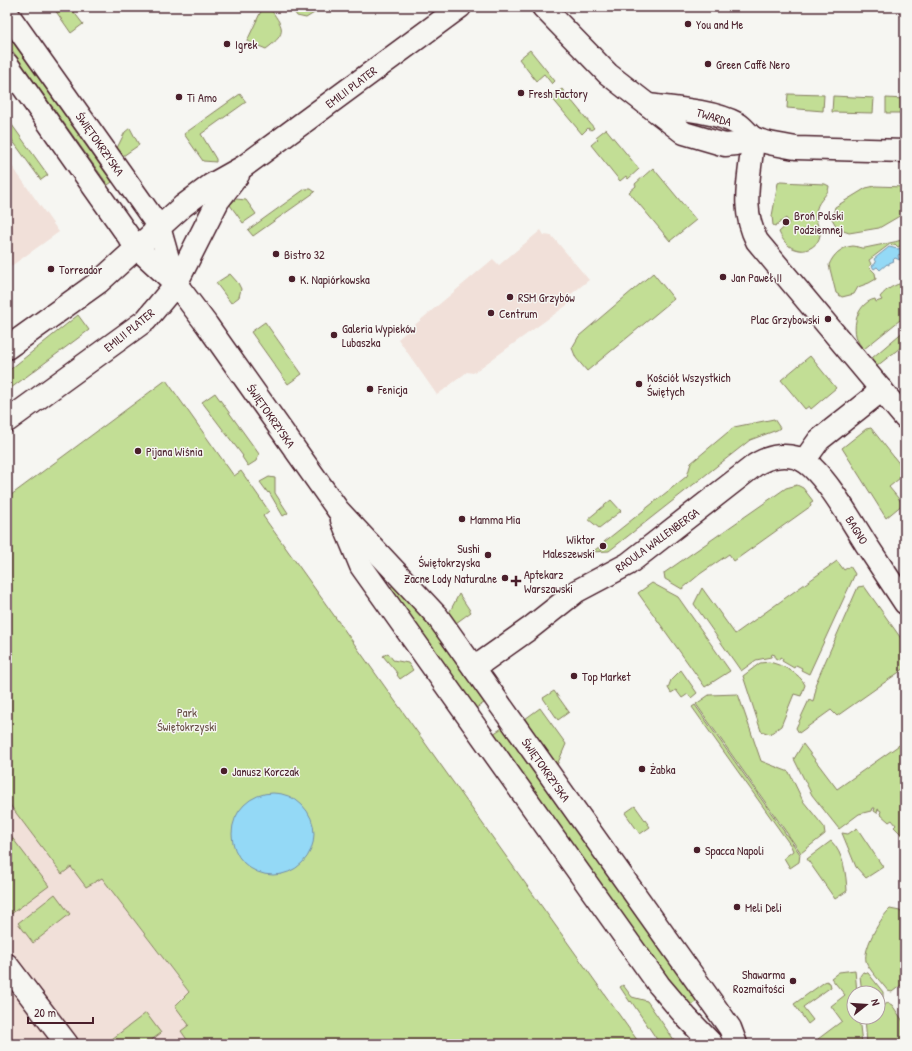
<svg xmlns="http://www.w3.org/2000/svg" width="912" height="1051" font-family="'Patrick Hand',sans-serif">
<style>
.built{fill:#f1e0d9}
.green{fill:#c2de95;stroke:#867e60}
.water{fill:#94d9f6;stroke:#768fa5}
.lines{fill:none;stroke-linecap:round;stroke-linejoin:round}
.minor-casing{stroke:#4a1f2b;stroke-width:25}
.minor{stroke:#f6f6f2;stroke-width:22}
.poi-dot{fill:#4a1f2b;stroke:#f6f6f2;stroke-width:1.5}
.labels{text-anchor:middle;dominant-baseline:central;stroke-width:3;stroke-linejoin:round;paint-order:stroke}
.poi-label{font-size:12px;fill:#4a1f2b;stroke:#f6f6f2;text-anchor:start}
.street-label{font-size:12px;fill:#4a1f2b;stroke:#f6f6f2}
.park-label{font-size:12px;fill:#684f46;stroke:#f6f6f2}
</style>
<rect width="100%" height="100%" fill="#f6f6f2"/>
<filter id="ink" filterUnits="userSpaceOnUse"><feTurbulence type="fractalNoise" baseFrequency=".025" numOctaves="2"/><feDisplacementMap in="SourceGraphic" scale="8" xChannelSelector="R" yChannelSelector="G"/><feConvolveMatrix kernelMatrix="1 2 1 2 8 2 1 2 1" color-interpolation-filters="sRGB"/></filter>
<g filter="url(#ink)">
<g class="built">
<polygon points="7,159 59,232 7,269"/>
<polygon points="541,230 544,235 552,236 589,280 565,299 570,303 473,373 467,372 437,395 398,339 493,259 499,265"/>
<polygon points="7,801 62,874 71,867 86,887 102,878 189,993 179,1000 185,1018 189,1025 181,1031 190,1044 7,1044"/>
</g>
<g class="green">
<polygon points="60,7 70,7 83,24 71,33 55,10"/>
<path d="M263 7H269C283 27 289 32 266 49L247 41Z"/>
<polygon points="291,7 324,7 306,18 297,16"/>
<polygon points="7,34 112,182 108,185 7,43"/>
<polygon points="530,50 555,81 552,84 544,74 536,81 519,59"/>
<polygon points="562,89 594,128 591,130 588,128 582,134 551,97"/>
<polygon points="240,94 246,102 201,134 216,159 216,162 203,161 184,134"/>
<polygon points="788,94 824,95 823,111 787,108"/>
<polygon points="833,96 874,98 873,113 832,112"/>
<polygon points="886,98 905,99 905,113 886,113"/>
<polygon points="7,118 48,175 41,180 7,133"/>
<polygon points="130,128 139,145 123,156 117,148 125,132"/>
<polygon points="606,129 639,169 628,179 626,176 620,181 591,145 598,139 596,137"/>
<polygon points="653,168 696,220 670,241 629,192 636,186 635,184"/>
<path d="M780 182 825 184 829 186C829 194 819 200 817 208 813 220 820 226 820 235 819 245 807 252 799 250 788 248 783 241 779 232L789 223 786 218 775 226 773 225 772 216 778 183Z"/>
<polygon points="875,186 905,187 905,211 903,214 879,228 849,233 838,229 832,219 835,207 866,188"/>
<polygon points="305,189 311,189 315,192 253,236 248,230"/>
<polygon points="236,199 246,200 256,214 243,223 230,205"/>
<path d="M905 239V243L898 247 895 244 892 246 890 244 869 260 871 264 869 267 875 273 876 279 869 283 858 287 854 294 842 297 836 293 829 265C833 255 841 247 853 246 857 246 861 249 865 248 878 245 893 243 905 239Z"/>
<polygon points="653,273 674,299 587,371 576,358 572,348 579,336"/>
<polygon points="230,274 238,283 241,289 239,297 231,303 216,283"/>
<path d="M905 282V316L864 349C848 336 855 303 875 299L876 302 882 300 880 297C887 288 895 285 905 282Z"/>
<polygon points="78,315 89,330 7,391 7,372"/>
<polygon points="265,322 302,374 288,384 251,332"/>
<polygon points="905,330 905,344 877,366 872,358"/>
<polygon points="810,356 836,388 811,409 809,406 805,409 781,380"/>
<polygon points="166,380 234,476 241,471 269,511 263,516 640,1044 190,1044 181,1031 189,1025 175,1006 189,992 102,878 86,887 71,867 62,874 7,801 7,498"/>
<polygon points="215,393 259,454 256,461 248,466 242,457 243,456 202,402"/>
<polygon points="774,419 780,428 777,430 750,440 609,551 592,552 599,547 601,550 607,546 604,542 687,476 691,463 734,427"/>
<polygon points="871,428 905,471 905,474 889,487 903,504 886,518 842,448 866,429"/>
<polygon points="269,477 275,478 275,493 288,513 283,516 269,492 268,493 260,482"/>
<polygon points="797,485 803,488 813,501 810,503 811,506 734,561 729,554 700,574 682,589 665,579 664,573 786,488"/>
<polygon points="611,500 621,511 599,528 588,519"/>
<polygon points="837,561 844,570 850,566 855,574 809,674 801,670 802,668 796,665 794,668 782,661 783,659 780,657 779,660 775,658 775,655 772,654 771,657 756,660 741,671 694,604 702,588 735,634"/>
<polygon points="652,583 678,597 730,671 705,687 638,593"/>
<polygon points="394,584 421,614 484,703 476,708 390,588"/>
<polygon points="864,586 905,644 905,668 837,716 831,710 799,733 796,728 809,700 813,702 816,689 815,685 858,587"/>
<polygon points="459,594 471,612 456,623 449,613"/>
<polygon points="388,653 393,660 408,663 413,670 400,679 397,675 398,674 383,656"/>
<path d="M769 662C782 665 800 673 805 685L801 696 794 694 781 726 770 734 761 731 743 676 760 663Z"/>
<polygon points="681,670 697,693 691,698 688,694 682,698 676,690 671,693 668,688 671,680"/>
<polygon points="554,691 569,712 558,720 543,698"/>
<polygon points="738,694 761,761 789,772 803,801 824,827 825,834 801,853 696,704 709,695"/>
<polygon points="695,705 800,854 799,862 790,868 784,858 793,851 791,846 692,707"/>
<polygon points="540,708 566,744 557,765 525,719"/>
<polygon points="502,728 697,1001 691,1005 669,979 493,734"/>
<polygon points="905,741 905,834 903,836 894,827 896,825 892,820 889,822 880,814 881,811 878,809 877,813 874,811 875,808 872,808 871,811 859,814 839,829 812,795 794,759 803,744 837,789"/>
<polygon points="635,806 650,827 640,834 625,813"/>
<polygon points="857,828 883,867 866,878 856,867 842,833 848,834"/>
<polygon points="7,831 49,886 11,914 7,909"/>
<path d="M831 841C844 854 846 874 847 891L835 899 807 859Z"/>
<polygon points="55,894 70,914 33,943 18,923"/>
<path d="M890 909 900 911 905 917V982L892 992 888 991C883 984 868 969 866 961 863 948 881 917 890 909Z"/>
<polygon points="855,970 857,993 854,993 854,1017 859,1017 862,1044 822,1044 818,1039 842,1021 831,1006 845,995 831,978 839,972"/>
<polygon points="863,972 868,973 883,992 883,998 878,1002 878,993 862,993 860,976"/>
<polygon points="826,981 830,983 831,987 803,1007 813,1020 808,1024 794,1004"/>
<polygon points="623,985 632,997 647,1001 677,1044 660,1044 631,1001 630,1002 620,987"/>
<polygon points="888,1003 892,1005 905,1024 905,1044 867,1044 865,1017 878,1017 878,1008"/>
<polygon points="146,1013 161,1033 146,1044 109,1044 108,1042"/>
</g>
<g class="water">
<polygon points="905,246 905,256 903,258 899,254 898,256 900,260 895,258 893,260 894,261 889,263 889,265 887,264 880,270 877,267 874,269 872,266 876,263 874,259 889,247 898,249"/>
<circle cx="273" cy="834" r="41"/>
</g>
<g class="lines">
<g class="minor-casing">
<g id="minor">
<polyline points="543,7 608,74 684,133 725,145 736,144 753,138"/>
<polyline points="7,13 159,227 175,283"/>
<polyline points="7,64 136,247 176,284 207,325 338,510 437,616 730,1028 736,1044"/>
<path d="M648 105C674 108 715 111 738 124 743 127 747 133 752 137 761 143 785 146 796 148L905 151"/>
<path d="M753 138C751 175 739 206 757 241L905 418"/>
<polyline points="7,348 99,282 183,206 211,185 243,167 460,7"/>
<polyline points="7,421 146,320 176,284 218,201 238,175"/>
<polyline points="804,461 819,440 882,390"/>
<polyline points="342,520 361,566 659,985 687,1018 712,1044"/>
<path d="M474 668 529 629 577 591 628 564 755 465C769 456 789 452 804 461 825 474 852 522 866 544 879 564 892 583 905 603"/>
<polyline points="7,965 67,1044"/>
</g>
</g>
<use href="#minor" class="minor"/>
</g>
</g>
<g class="poi-dot">
<circle cx="688" cy="24" r="4"/>
<circle cx="227" cy="44" r="4"/>
<circle cx="708" cy="64" r="4"/>
<circle cx="521" cy="93" r="4"/>
<circle cx="179" cy="97" r="4"/>
<circle cx="786" cy="222" r="4"/>
<circle cx="276" cy="254" r="4"/>
<circle cx="51" cy="269" r="4"/>
<circle cx="723" cy="277" r="4"/>
<circle cx="292" cy="279" r="4"/>
<circle cx="510" cy="297" r="4"/>
<circle cx="491" cy="313" r="4"/>
<circle cx="828" cy="319" r="4"/>
<circle cx="334" cy="335" r="4"/>
<circle cx="639" cy="384" r="4"/>
<circle cx="370" cy="389" r="4"/>
<circle cx="138" cy="451" r="4"/>
<circle cx="462" cy="519" r="4"/>
<circle cx="603" cy="546" r="4"/>
<circle cx="488" cy="555" r="4"/>
<circle cx="505" cy="578" r="4"/>
<path d="M514 575h4v4h4v4h-4v4h-4v-4h-4v-4h4z"/>
<circle cx="574" cy="676" r="4"/>
<circle cx="642" cy="769" r="4"/>
<circle cx="224" cy="771" r="4"/>
<circle cx="697" cy="850" r="4"/>
<circle cx="737" cy="907" r="4"/>
<circle cx="793" cy="981" r="4"/>
</g>
<g class="labels">
<g class="poi-label">
<text x="696" y="24">You and Me</text>
<text x="235" y="44">Igrek</text>
<text x="716" y="64">Green Caffè Nero</text>
<text x="529" y="93">Fresh Factory</text>
<text x="187" y="97">Ti Amo</text>
<text x="794" y="215">Broń Polski<tspan x="794" dy="14">Podziemnej</tspan></text>
<text x="284" y="254">Bistro 32</text>
<text x="59" y="269">Torreador</text>
<text x="731" y="277">Jan Paweł II</text>
<text x="300" y="279">K. Napiórkowska</text>
<text x="518" y="297">RSM Grzybów</text>
<text x="499" y="313">Centrum</text>
<text x="820" y="319" text-anchor="end">Plac Grzybowski</text>
<text x="342" y="328">Galeria Wypieków<tspan x="342" dy="14">Lubaszka</tspan></text>
<text x="647" y="377">Kościół Wszystkich<tspan x="647" dy="14">Świętych</tspan></text>
<text x="378" y="389">Fenicja</text>
<text x="146" y="451">Pijana Wiśnia</text>
<text x="470" y="519">Mamma Mia</text>
<text x="595" y="539" text-anchor="end">Wiktor<tspan x="595" dy="14">Maleszewski</tspan></text>
<text x="480" y="548" text-anchor="end">Sushi<tspan x="480" dy="14">Świętokrzyska</tspan></text>
<text x="524" y="574">Aptekarz<tspan x="524" dy="14">Warszawski</tspan></text>
<text x="497" y="578" text-anchor="end">Zacne Lody Naturalne</text>
<text x="582" y="676">Top Market</text>
<text x="650" y="769">Żabka</text>
<text x="232" y="771">Janusz Korczak</text>
<text x="705" y="850">Spacca Napoli</text>
<text x="745" y="907">Meli Deli</text>
<text x="785" y="974" text-anchor="end">Shawarma<tspan x="785" dy="14">Rozmaitości</tspan></text>
</g>
<g class="street-label">
<text transform="translate(351 87) rotate(-37)">EMILII PLATER</text>
<text transform="translate(714 117) rotate(17)">TWARDA</text>
<text transform="translate(100 144) rotate(55)">ŚWIĘTOKRZYSKA</text>
<text transform="translate(129 330) rotate(-39)">EMILII PLATER</text>
<text transform="translate(271 416) rotate(55)">ŚWIĘTOKRZYSKA</text>
<text transform="translate(857 530) rotate(58)">BAGNO</text>
<text transform="translate(657 540) rotate(-36)">RAOULA WALLENBERGA</text>
<text transform="translate(546 770) rotate(55)">ŚWIĘTOKRZYSKA</text>
</g>
<g class="park-label">
<text x="187" y="712">Park<tspan x="187" dy="14">Świętokrzyski</tspan></text>
</g>
</g>
<rect width="912" height="1051" fill="none" stroke="#f6f6f2" stroke-width="24"/>
<rect x="12" y="12" width="888" height="1027" fill="none" stroke="#4a1f2b" stroke-width="1.5" filter="url(#ink)"/>
<g transform="translate(866 1005) rotate(73)"><circle r="19" fill="#f6f6f2" stroke="#b1a0a2"/>
<path d="M0-3L7 15L0 10L-7 15Z" fill="#4a1f2b"/>
<text y="-6" font-size="11" font-weight="bold" text-anchor="middle" fill="#4a1f2b">N</text>
</g>
<path d="M28 1017v6h65v-6" fill="none" stroke="#4a1f2b" stroke-width="2"/>
<text x="34" y="1017" font-size="12" fill="#4a1f2b" stroke="#f6f6f2" stroke-width="3" paint-order="stroke">20 m</text>
</svg>
